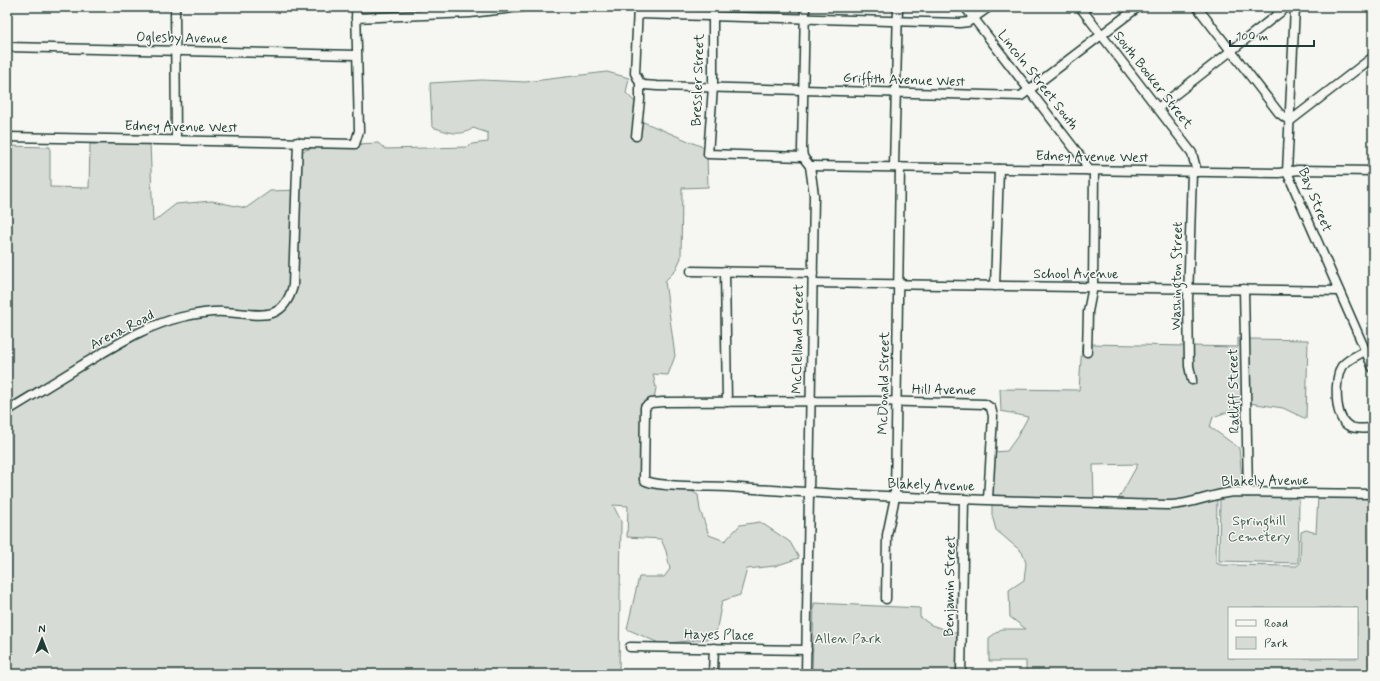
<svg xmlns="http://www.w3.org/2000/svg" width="1380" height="681" font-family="Mynerve,sans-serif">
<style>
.green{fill:#d6dbd6;stroke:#7a8c85;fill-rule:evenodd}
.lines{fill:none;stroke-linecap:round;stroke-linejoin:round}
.minor-casing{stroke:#1f3d34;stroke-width:11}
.minor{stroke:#f6f6f2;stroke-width:8}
.labels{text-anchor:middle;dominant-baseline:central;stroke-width:3;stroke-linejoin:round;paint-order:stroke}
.street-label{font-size:14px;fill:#1f3d34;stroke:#f6f6f2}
.park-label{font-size:14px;fill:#445d54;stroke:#f6f6f2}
</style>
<rect width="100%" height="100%" fill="#f6f6f2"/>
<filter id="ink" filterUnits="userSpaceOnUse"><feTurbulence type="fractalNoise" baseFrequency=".025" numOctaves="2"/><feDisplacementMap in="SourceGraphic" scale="8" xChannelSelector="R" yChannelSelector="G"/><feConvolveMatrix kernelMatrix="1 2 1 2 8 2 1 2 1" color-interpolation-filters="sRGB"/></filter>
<g filter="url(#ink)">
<g class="green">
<path d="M607 72 629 78 626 93 636 103 633 139 638 140 641 122 646 123 705 148V157H707L708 187 682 188 681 258 675 271 665 281 675 356 668 375 653 374 656 388 654 399 650 400 641 480 688 489 698 495 700 510 709 535 725 541 740 525 760 522 790 542 799 558 775 566 747 569 740 595 722 601 715 638 661 644 627 629 639 577H664L670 569 666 551 661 539 627 537 628 506 613 505 621 521 619 674H7V146L50 147V187L89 188 90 144 150 142 153 222 176 204 212 201 246 208 270 191 299 190 300 152 317 146 356 148 358 144 378 143 385 149 468 147 472 144 488 142V133L473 128C461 138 445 131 432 127L430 83 482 80 525 82Z"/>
<polygon points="1238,338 1243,339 1244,406 1213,417 1210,427 1239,448 1243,489 1220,490 1180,502 1118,500 1138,464 1093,465 1094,499 992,496 994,452 1007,451 1017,437 1028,417 1001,411 1000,389 1079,390 1082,344 1085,344 1084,355 1089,356 1090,344 1186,346 1189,384 1195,383 1192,346 1238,347"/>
<polygon points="1249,339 1308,340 1306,419 1283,408 1249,403"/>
<polygon points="1220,495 1299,497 1298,563 1219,561"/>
<path d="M1318 496 1373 498V674H1026V661H989V638L1001 629H1026L1010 617 1009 590 1024 580 1026 563 1022 552 996 530 992 515V503L1180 508 1192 506 1217 497 1216 563 1221 565 1297 566 1300 563 1301 532 1306 530 1316 533ZM1229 608H1357V658H1229Z"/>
<polygon points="814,603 920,608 920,617 931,625 957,633 956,674 812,674"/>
</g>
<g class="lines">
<g class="minor-casing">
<g id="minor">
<polyline points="175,7 176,139"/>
<polyline points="713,7 713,87 708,154 803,157"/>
<polyline points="805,7 802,149 803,157 810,166 814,195 806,674"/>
<polyline points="965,7 1084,161 1088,170"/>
<polyline points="1080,7 1192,153 1197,172"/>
<polyline points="1197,7 1279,113 1290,121 1373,57"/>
<polyline points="1295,7 1287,172 1373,368"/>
<polyline points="638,14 960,23 968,22 989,7"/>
<polyline points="356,18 470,13 523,7"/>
<polyline points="7,47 356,55"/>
<polyline points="640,83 644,85 657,86 1021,96 1138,7"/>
<polyline points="1158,108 1287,7"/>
<polyline points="636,136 640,100 640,83 635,73 638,7"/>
<polyline points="7,137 355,144 359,131 356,7"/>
<polyline points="810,166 1279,173 1298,170 1373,171"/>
<polyline points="894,167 898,7"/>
<polyline points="1192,172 1188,300 1189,366 1192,380"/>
<polyline points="691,271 813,273"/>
<polyline points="725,271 727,402"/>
<polyline points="813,283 1339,291"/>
<polyline points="995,286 999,169"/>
<polyline points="1244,289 1248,492"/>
<path d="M1365 351C1358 355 1348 359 1342 366 1334 378 1334 419 1349 426 1355 430 1366 428 1373 428"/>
<polyline points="1087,352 1088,312 1093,286 1094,171"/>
<path d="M7 411C33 395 60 379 87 362 118 344 147 325 182 317 196 314 210 311 224 312 256 313 282 326 293 286L298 142"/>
<path d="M988 499 993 416 991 408 985 404 876 401 663 402 651 403 645 407 644 480C657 488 710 486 727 487 875 498 1023 501 1171 505 1194 504 1213 493 1236 492L1373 494"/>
<polyline points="886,599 887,535 895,497 900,167"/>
<polyline points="630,647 807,650"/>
<polyline points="713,674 714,648"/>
<polyline points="961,674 964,499"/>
</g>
</g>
<use href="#minor" class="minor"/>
</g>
</g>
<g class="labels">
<g class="street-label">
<text transform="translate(182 38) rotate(1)">Oglesby Avenue</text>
<text transform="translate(698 80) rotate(-88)">Bressler Street</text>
<text transform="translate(904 80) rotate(2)">Griffith Avenue West</text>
<text transform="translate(1038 80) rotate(52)">Lincoln Street South</text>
<text transform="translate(1153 80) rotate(52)">South Booker Street</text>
<text transform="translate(181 127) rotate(1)">Edney Avenue West</text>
<text transform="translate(1092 157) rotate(1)">Edney Avenue West</text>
<text transform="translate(1315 200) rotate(68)">Bay Street</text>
<text x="1076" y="274">School Avenue</text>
<text transform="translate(1177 276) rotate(-89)">Washington Street</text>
<text transform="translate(122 330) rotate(-27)">Arena Road</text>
<text transform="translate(798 339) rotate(-89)">McClelland Street</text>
<text transform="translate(884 383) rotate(-89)">McDonald Street</text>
<text transform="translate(944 390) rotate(1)">Hill Avenue</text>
<text transform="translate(1234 391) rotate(-91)">Ratliff Street</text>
<text transform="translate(1265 481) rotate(-1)">Blakely Avenue</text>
<text transform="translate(931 485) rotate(2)">Blakely Avenue</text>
<text transform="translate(950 586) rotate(-89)">Benjamin Street</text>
<text transform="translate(719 635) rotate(1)">Hayes Place</text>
</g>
<g class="park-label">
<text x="1259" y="521">Springhill<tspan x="1259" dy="16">Cemetery</tspan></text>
<text x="848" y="639">Allen Park</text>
</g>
</g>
<rect width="1380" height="681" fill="none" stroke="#f6f6f2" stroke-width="24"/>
<rect x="12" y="12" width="1356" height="657" fill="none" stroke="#1f3d34" stroke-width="1.5" filter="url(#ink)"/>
<rect x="1228" y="607" width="130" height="52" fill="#f6f6f2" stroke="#a0aca6"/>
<rect x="1236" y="620" width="20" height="6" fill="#f6f6f2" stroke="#a0aca6"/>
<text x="1264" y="627" font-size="12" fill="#1f3d34">Road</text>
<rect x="1236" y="637" width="20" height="12" fill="#d6dbd6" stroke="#a0aca6"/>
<text x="1264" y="647" font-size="12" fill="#1f3d34">Park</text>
<g transform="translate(42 639)" stroke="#f6f6f2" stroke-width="3" paint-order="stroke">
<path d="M0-3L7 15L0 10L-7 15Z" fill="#1f3d34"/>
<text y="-6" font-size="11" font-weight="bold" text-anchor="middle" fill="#1f3d34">N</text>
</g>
<path d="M1230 40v6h84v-6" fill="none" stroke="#1f3d34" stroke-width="2"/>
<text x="1236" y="40" font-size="12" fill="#1f3d34" stroke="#f6f6f2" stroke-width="3" paint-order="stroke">100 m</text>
</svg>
